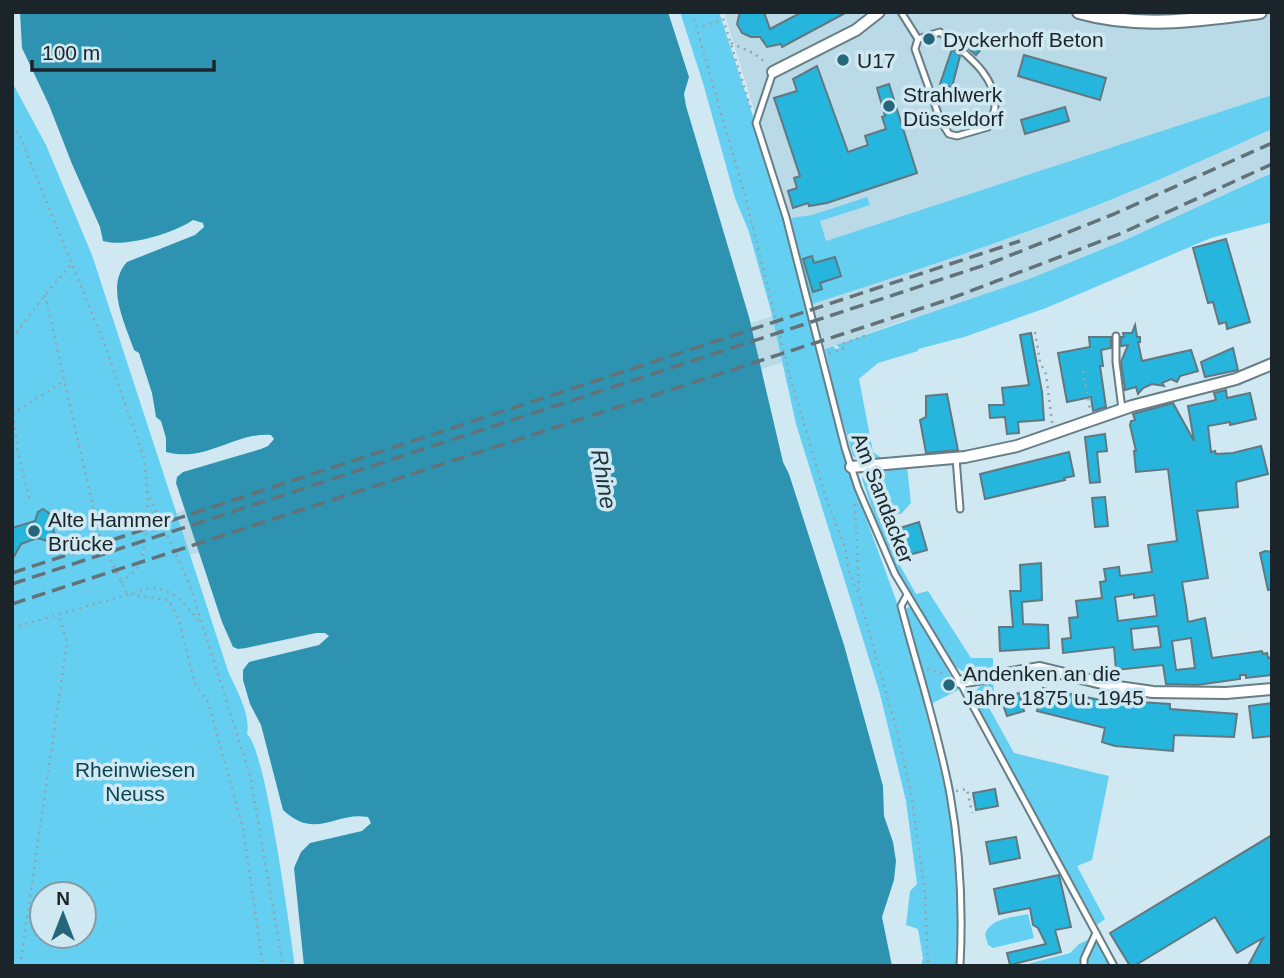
<svg xmlns="http://www.w3.org/2000/svg" width="1284" height="978" font-family="Helvetica,sans-serif">
<style>
.built{fill:#badae7}
.green{fill:#65cff2;fill-rule:evenodd}
.water{fill:#2d93b1}
.building{fill:#26b5dd;stroke:#627880;stroke-width:2;fill-rule:evenodd}
.lines{fill:none;stroke-linecap:round;stroke-linejoin:round}
.service-casing{stroke:#677e86;stroke-width:9}
.minor-casing{stroke:#677e86;stroke-width:14}
.tertiary-casing{stroke:#677e86;stroke-width:16}
.path{stroke:#92a5ad;stroke-width:2.5;stroke-dasharray:2 5;stroke-linecap:butt}
.service{stroke:#fff;stroke-width:5}
.minor{stroke:#fff;stroke-width:10}
.tertiary{stroke:#fff;stroke-width:12}
.rail{stroke:#637278;stroke-width:3.5;stroke-dasharray:14 7;stroke-linecap:butt}
.poi-dot{fill:#26667b;stroke:#d0e8f2;stroke-width:2.5}
.labels{text-anchor:middle;dominant-baseline:central;stroke-width:7;stroke-linejoin:round;paint-order:stroke}
.poi-label{font-size:21px;fill:#1b2428;stroke:#d0e8f2;text-anchor:start}
.street-label{font-size:21px;fill:#1b2428;stroke:#d0e8f2}
.park-label{font-size:21px;fill:#094454;stroke:#d0e8f2}
.water-label{font-size:23px;font-style:italic;fill:#20373e;stroke:#d0e8f2}
</style>
<rect width="100%" height="100%" fill="#d0e8f2"/>
<g class="built">
<polygon points="724,12 1272,12 1272,98 798,252"/>
<polygon points="1272,129 1272,173 1125,240 1029,279 926,316 908,319 836,345 163,564 12,567 991,244 1109,200"/>
</g>
<g class="green">
<polygon points="680,12 719,12 786,217 819,349 841,450 896,600 926,713 951,812 958,918 956,966 921,966 923,958 918,929 906,925 910,891 917,884 906,801 880,694 796,424 771,311 749,232 735,198 703,83"/>
<path d="M12 82 46 145 92 255 228 671C236 689 251 714 247 734 266 749 290 931 295 966H12ZM42 894H84V936H42Z"/>
<path d="M1272 95V129C1218 153 1165 178 1110 200 1012 239 912 272 812 304L791 218 812 215 867 197 870 205 820 221 826 241Z"/>
<polygon points="1272,173 1272,222 1211,238 1046,308 964,337 918,349 918,351 878,363 859,379 873,452 886,461 860,461 853,456 836,398 825,349 834,346 835,349 840,348 836,345 1029,279 1125,240"/>
<path d="M907 466 911 503 901 514H896L897 516 885 521 898 562 916 594 928 591 971 658H993V671C979 673 967 677 955 666L888 555 862 479C870 463 891 467 907 466Z"/>
<polygon points="908,607 914,609 958,690 931,704 906,610"/>
<polygon points="993,682 994,692 982,695 1014,753 1109,776 1092,860 1077,866 1105,919 1097,925 976,705 975,692 980,686"/>
<path d="M1028 914 1034 938 993 948 988 945 985 934C992 917 1012 918 1028 914Z"/>
<polygon points="1094,937 1110,966 1020,966 1070,953 1079,944"/>
</g>
<path class="water" d="M20 12H668L689 77 684 94 686 106 749 317 783 462 789 474 844 645 883 786 884 816 893 842 896 861 894 880 882 917 892 966H304L294 868 301 852 310 843 362 831 371 823 368 817C336 811 316 841 283 810L261 725 250 704 243 680V670L249 662 319 645 329 636 325 633H316L246 648 238 649 233 647 222 622 176 483 177 477 183 472 261 449 268 446 274 439 271 435C235 432 206 463 166 452V438L161 421 156 417 152 393 139 353 134 350C125 323 105 286 127 262L195 235 204 227 203 223 193 220C175 233 124 248 103 241L100 227 72 164 49 105 22 48Z"/>
<g class="building">
<polygon points="740,12 764,12 770,29 802,12 847,12 782,47 781,44 767,47 760,37 751,37 742,33 737,24"/>
<polygon points="975,41 984,46 976,55 969,49"/>
<polygon points="952,49 960,56 952,87 940,84"/>
<polygon points="1024,55 1106,78 1100,100 1018,76"/>
<polygon points="817,66 848,152 868,145 865,136 886,129 882,117 885,116 877,88 889,84 917,173 827,203 809,206 808,203 793,208 788,191 797,188 794,178 800,176 774,98 797,91 793,79"/>
<polygon points="1065,107 1069,121 1025,134 1021,120"/>
<polygon points="1226,239 1250,322 1227,329 1226,322 1219,324 1213,302 1208,303 1193,248"/>
<polygon points="812,256 814,263 835,257 841,276 820,283 822,289 813,292 803,259"/>
<polygon points="1135,325 1137,337 1140,337 1140,342 1138,342 1142,361 1191,350 1198,371 1180,376 1177,382 1171,379 1162,383 1164,386 1152,384 1143,388 1138,394 1136,387 1125,390 1121,362 1128,345 1121,346 1121,337 1124,337 1123,333 1132,333"/>
<polygon points="1031,333 1042,392 1044,420 1018,422 1019,433 1007,434 1005,417 990,418 989,405 1004,405 1002,388 1029,385 1020,335"/>
<polygon points="1089,337 1111,337 1111,348 1101,350 1103,366 1100,366 1106,407 1093,411 1091,397 1067,402 1058,353 1090,347"/>
<polygon points="1233,348 1238,370 1205,377 1201,362"/>
<path d="M1226 390 1227 398 1250 393 1256 419 1230 425V422L1208 426 1211 452 1215 451 1216 454 1233 453 1261 446 1268 474 1236 482 1238 507 1197 511 1208 578 1182 582 1186 606 1188 622 1205 618 1212 658 1262 651 1263 654 1267 653 1268 658 1272 657V675L1246 678V675H1240V679L1197 685 1166 684 1163 665 1116 670 1114 647 1063 653 1062 639 1071 638 1069 618 1078 617 1076 601 1102 598 1100 582 1106 581 1104 569 1119 567 1120 576 1152 572 1148 545 1177 541 1168 469 1136 472 1134 451H1136L1130 425 1131 421 1135 420 1133 414 1173 403 1194 441 1188 406 1216 400 1214 393ZM1134 594V598L1154 595 1157 616 1118 621 1115 597ZM1158 626 1161 647 1133 650 1131 629ZM1191 638 1195 668 1176 670 1172 641Z"/>
<polygon points="947,394 958,450 926,453 920,420 926,417 926,396"/>
<polygon points="1105,434 1107,451 1097,452 1100,482 1090,483 1085,437"/>
<polygon points="1069,452 1074,476 1064,478 1065,480 985,499 980,474"/>
<polygon points="1105,497 1108,526 1095,527 1092,498"/>
<polygon points="43,509 49,513 56,539 51,542 37,538 21,544 12,560 12,528 35,521 38,512"/>
<polygon points="919,522 927,550 909,555 900,528"/>
<polygon points="1265,551 1272,552 1272,589 1268,590 1260,553"/>
<polygon points="1041,563 1042,600 1022,602 1023,624 1048,625 1049,648 1000,651 999,627 1013,627 1010,591 1021,591 1020,565"/>
<polygon points="1043,688 1124,705 1125,701 1170,704 1170,709 1237,714 1234,737 1174,735 1173,751 1115,746 1102,742 1105,728 1037,711"/>
<polygon points="1019,693 1024,711 1007,716 1001,699"/>
<polygon points="1272,703 1272,736 1253,738 1249,706"/>
<polygon points="995,789 998,806 976,810 973,793"/>
<polygon points="1272,835 1272,966 1248,966 1263,938 1237,953 1215,917 1134,966 1130,966 1110,933"/>
<polygon points="1016,837 1020,858 990,864 986,842"/>
<polygon points="1059,875 1071,927 1055,930 1061,952 1010,965 1007,953 1046,944 1038,928 1033,925 1030,908 999,914 994,889"/>
</g>
<g class="lines">
<g class="service-casing">
<g id="service">
<path d="M901 12 918 39 915 49 941 122 949 134 957 136 988 127C990 121 995 113 995 106 996 73 962 52 940 32L918 39"/>
<polyline points="773,72 756,123 786,217 845,448 858,488 895,574 960,682 1114,966"/>
<polyline points="1116,336 1116,362 1122,409"/>
<polyline points="956,458 960,509"/>
<path d="M907 595 901 606C917 668 938 730 950 794 960 850 963 908 960 966"/>
<polyline points="1084,966 1084,959 1096,933"/>
</g>
</g>
<g class="minor-casing">
<g id="minor">
<polyline points="773,72 856,30 879,12"/>
<polyline points="851,467 965,457 1017,446 1132,406 1236,379 1272,364"/>
<polyline points="960,682 1040,668 1118,687 1153,692 1226,693 1272,689"/>
</g>
</g>
<g class="tertiary-casing">
<path id="tertiary" d="M1079 12C1139 29 1199 20 1260 12"/>
</g>
<g class="path">
<polyline points="692,12 745,196 790,376 825,495 845,547 849,572 859,596 897,731 911,793 925,893 928,966"/>
<polyline points="721,12 751,109"/>
<polyline points="703,26 718,21"/>
<polyline points="731,43 755,54 767,64"/>
<path d="M12 125 20 136 104 343 144 458C148 484 151 545 137 568 134 574 125 579 120 583"/>
<polyline points="45,295 100,538 127,594 168,600 178,617 195,684 208,702 243,828 263,966"/>
<polyline points="1035,332 1040,362 1046,374 1052,423"/>
<polyline points="12,338 45,295 72,264"/>
<polyline points="829,353 843,349 842,344 865,336"/>
<polyline points="1083,371 1090,410"/>
<polyline points="12,400 18,453 30,502"/>
<polyline points="12,414 66,380"/>
<polyline points="147,491 189,583 250,775 283,966"/>
<polyline points="855,504 859,592"/>
<path d="M12 628 150 588C175 588 184 604 200 622"/>
<polyline points="927,669 947,675"/>
<polyline points="956,791 967,789 972,813"/>
<polyline points="20,966 67,643 59,614"/>
</g>
<use href="#service" class="service"/>
<use href="#minor" class="minor"/>
<use href="#tertiary" class="tertiary"/>
<g class="rail">
<polyline points="12,573 1020,241"/>
<polyline points="12,584 991,263 1114,214 1272,143"/>
<polyline points="12,604 944,301 1122,233 1272,164"/>
</g>
</g>
<g class="poi-dot">
<circle cx="929" cy="39" r="7"/>
<circle cx="843" cy="60" r="7"/>
<circle cx="889" cy="106" r="7"/>
<circle cx="34" cy="531" r="7"/>
<circle cx="949" cy="685" r="7"/>
</g>
<g class="labels">
<g class="poi-label">
<text x="943" y="39">Dyckerhoff Beton</text>
<text x="857" y="60">U17</text>
<text x="903" y="94">Strahlwerk<tspan x="903" dy="24">Düsseldorf</tspan></text>
<text x="48" y="519">Alte Hammer<tspan x="48" dy="24">Brücke</tspan></text>
<text x="963" y="673">Andenken an die<tspan x="963" dy="24">Jahre 1875 u. 1945</tspan></text>
</g>
<g class="street-label">
<text transform="translate(883 498) rotate(69)">Am Sandacker</text>
</g>
<g class="park-label">
<text x="135" y="769">Rheinwiesen<tspan x="135" dy="24">Neuss</tspan></text>
</g>
<g class="water-label">
<text transform="translate(604 479) rotate(80)">Rhine</text>
</g>
</g>
<rect width="1284" height="978" fill="none" stroke="#1b2428" stroke-width="28"/>
<g transform="translate(63 915)"><circle r="33" fill="#d0e8f2" stroke="#889aa1" stroke-width="2"/>
<path d="M0-5L12 26L0 18L-12 26Z" fill="#26667b"/>
<text y="-10" font-size="19" font-weight="bold" text-anchor="middle" fill="#1b2428">N</text>
</g>
<path d="M32 60v10h182v-10" fill="none" stroke="#1b2428" stroke-width="3.5"/>
<text x="42" y="60" font-size="21" fill="#1b2428" stroke="#d0e8f2" stroke-width="5" paint-order="stroke">100 m</text>
</svg>
